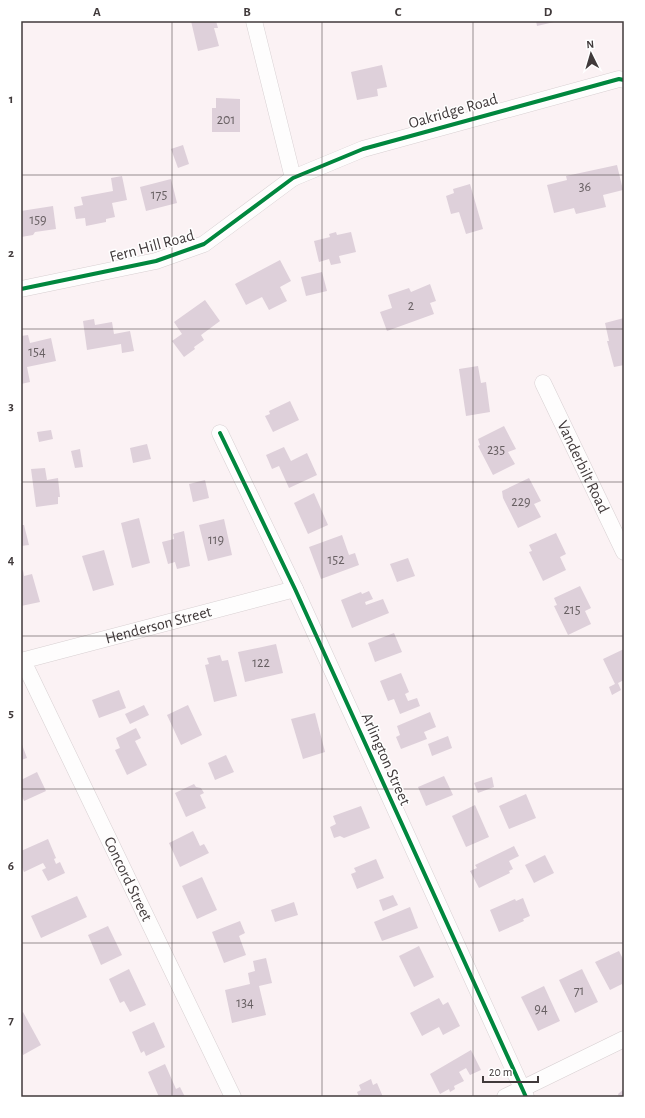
<svg xmlns="http://www.w3.org/2000/svg" width="645" height="1118" font-family="'Alegreya Sans',sans-serif">
<style>
.building{fill:#ded0da}
.lines{fill:none;stroke-linecap:round;stroke-linejoin:round}
.minor-casing{stroke:#d8d0d2;stroke-width:17}
.minor{stroke:#fefdfd;stroke-width:16}
.cycleway-casing{stroke:#fff;stroke-width:6}
.cycleway{stroke:#00873e;stroke-width:4}
.grid{fill:none;stroke:#413a3b;stroke-width:1;stroke-opacity:0.55}
.labels{text-anchor:middle;dominant-baseline:central;stroke-width:3;stroke-linejoin:round;paint-order:stroke}
.number-label{font-size:14px;fill:#686063}
.street-label{font-size:16px;fill:#413a3b;stroke:#fff}
.neatline{fill:none;stroke:#413a3b;stroke-width:1.5}
.grid-label{font-size:13px;text-anchor:middle;font-weight:bold;fill:#413a3b}
</style>
<rect width="100%" height="100%" fill="#fbf2f4"/>
<g class="building">
<polygon points="191,21 216,21 218,28 214,28 219,46 198,51"/>
<polygon points="536,21 554,21 554,22 537,26"/>
<polygon points="382,65 387,87 377,89 378,96 357,100 351,72"/>
<polygon points="216,98 240,99 240,132 212,132 212,108 216,108"/>
<polygon points="183,145 189,164 178,168 171,149"/>
<polygon points="617,165 623,190 603,195 606,207 576,214 574,208 554,213 547,185 567,180 566,176"/>
<polygon points="122,176 127,200 112,203 115,217 106,219 106,222 86,226 85,218 76,219 74,207 83,205 81,197 113,191 111,178"/>
<polygon points="171,179 177,203 146,211 140,187"/>
<polygon points="470,184 483,229 466,234 459,212 451,214 446,196 454,193 453,189"/>
<polygon points="53,206 56,229 35,232 33,235 21,237 21,211"/>
<polygon points="336,232 337,235 351,232 356,252 339,256 341,263 331,265 329,259 319,262 314,241 330,237 329,234"/>
<polygon points="280,260 291,281 280,287 287,301 269,310 262,297 246,305 235,284"/>
<polygon points="322,272 327,291 306,296 301,277"/>
<polygon points="430,284 436,301 430,303 434,314 387,331 380,312 392,308 388,295 409,288 411,292"/>
<polygon points="205,300 220,321 201,335 204,340 194,347 195,349 184,357 172,341 182,334 174,322"/>
<polygon points="624,318 624,365 614,367 607,341 609,341 605,323"/>
<polygon points="94,319 95,325 112,322 114,334 130,331 134,351 122,353 121,344 87,350 83,321"/>
<polygon points="28,335 30,343 51,338 56,361 27,367 30,382 21,384 21,336"/>
<polygon points="478,366 481,383 486,382 490,412 466,416 459,369"/>
<polygon points="290,401 299,420 273,432 265,416 270,414 269,411"/>
<polygon points="504,426 516,449 508,452 515,464 493,475 478,446 480,445 478,439"/>
<polygon points="51,430 53,439 39,442 37,432"/>
<polygon points="147,444 151,459 133,463 130,448"/>
<polygon points="284,447 291,461 307,453 317,475 289,488 279,466 272,469 266,455"/>
<polygon points="80,449 83,467 75,468 71,451"/>
<polygon points="45,468 47,480 58,478 60,497 58,497 58,504 36,507 31,469"/>
<polygon points="529,478 541,501 534,504 541,517 518,528 503,498 502,491"/>
<polygon points="205,480 209,498 193,502 189,484"/>
<polygon points="314,493 328,525 308,534 294,503"/>
<polygon points="139,518 150,563 132,568 121,523"/>
<polygon points="224,519 232,555 208,561 199,525"/>
<polygon points="21,525 24,525 29,545 21,546"/>
<polygon points="184,531 190,566 177,569 175,562 168,564 162,542 174,539 173,534"/>
<polygon points="556,533 566,554 560,557 566,570 543,581 529,552 532,551 529,545"/>
<polygon points="342,535 349,555 355,553 359,565 321,579 309,547"/>
<polygon points="104,550 114,585 93,591 82,556"/>
<polygon points="408,558 415,576 397,582 390,564"/>
<polygon points="23,570 24,576 32,574 40,602 21,606 21,571"/>
<polygon points="580,586 591,608 585,611 591,624 568,635 554,606 557,605 554,598"/>
<polygon points="369,591 373,599 365,602 366,605 383,599 389,613 352,628 341,600 361,592 362,594"/>
<polygon points="394,633 402,652 375,662 368,643"/>
<polygon points="276,644 283,673 245,682 238,652"/>
<polygon points="624,649 624,680 618,683 621,690 612,695 609,687 615,684 603,659"/>
<polygon points="220,655 222,661 228,660 237,696 214,702 205,665 209,664 207,658"/>
<polygon points="401,673 409,692 405,694 408,701 417,698 420,706 400,714 394,699 388,701 380,681"/>
<polygon points="119,690 126,708 99,718 92,700"/>
<polygon points="144,705 149,715 130,724 125,714"/>
<polygon points="188,705 202,735 181,745 167,715"/>
<polygon points="430,712 436,727 424,732 427,739 401,749 396,737 400,735 397,726"/>
<polygon points="315,713 325,752 303,759 291,719"/>
<polygon points="136,728 141,738 135,741 147,765 127,775 115,750 120,748 116,738"/>
<polygon points="448,736 452,748 432,756 428,744"/>
<polygon points="21,742 27,758 21,760"/>
<polygon points="226,755 234,772 215,780 208,763"/>
<polygon points="37,772 46,791 24,801 21,794 21,780"/>
<polygon points="444,776 453,795 426,806 418,787"/>
<polygon points="492,777 494,787 478,793 474,783"/>
<polygon points="194,784 196,787 201,788 204,793 200,795 206,808 186,817 175,793"/>
<polygon points="526,794 536,818 509,829 499,806"/>
<polygon points="475,805 489,837 466,847 452,816"/>
<polygon points="361,806 370,828 344,838 340,836 334,838 330,827 336,824 333,816"/>
<polygon points="193,831 200,846 204,844 209,853 180,867 169,843"/>
<polygon points="48,839 56,858 54,859 56,864 60,862 65,873 48,881 42,870 46,868 43,863 24,872 21,865 21,851"/>
<polygon points="514,846 519,856 509,861 513,869 509,871 510,873 479,888 470,871 477,868 475,865"/>
<polygon points="545,855 554,873 534,883 525,865"/>
<polygon points="376,859 384,878 357,889 351,874 356,872 354,868"/>
<polygon points="202,877 217,910 197,919 182,886"/>
<polygon points="393,895 398,905 383,911 379,900"/>
<polygon points="77,896 87,917 41,938 31,916"/>
<polygon points="523,898 530,916 523,919 524,921 499,932 490,910 515,899 516,901"/>
<polygon points="294,902 298,915 275,922 271,910"/>
<polygon points="410,907 418,928 382,941 374,922"/>
<polygon points="240,921 245,933 239,936 246,955 224,963 212,932"/>
<polygon points="108,926 122,955 101,965 88,935"/>
<polygon points="419,946 434,977 414,987 399,956"/>
<polygon points="619,951 624,961 624,989 622,984 610,990 595,962"/>
<polygon points="266,958 272,983 259,986 266,1015 232,1023 225,990 250,984 248,973 255,971 253,961"/>
<polygon points="129,969 146,1005 130,1012 124,1001 120,1003 109,979"/>
<polygon points="582,969 598,1002 575,1013 559,980"/>
<polygon points="544,986 560,1021 538,1031 521,997"/>
<polygon points="439,998 443,1005 448,1002 460,1026 443,1035 439,1027 422,1036 410,1013"/>
<polygon points="23,1012 41,1045 23,1055 21,1050 21,1013"/>
<polygon points="154,1022 165,1047 146,1056 144,1051 141,1053 132,1032"/>
<polygon points="471,1050 481,1070 470,1075 466,1068 459,1072 464,1081 454,1086 455,1089 450,1092 449,1089 440,1094 430,1074"/>
<polygon points="165,1064 176,1089 180,1087 185,1097 159,1097 148,1072"/>
<polygon points="371,1079 373,1085 377,1083 383,1097 359,1097 357,1092 361,1090 359,1085"/>
<polygon points="624,1089 624,1097 619,1097 618,1094"/>
</g>
<g class="lines">
<g class="minor-casing">
<g id="minor">
<polyline points="254,21 293,178"/>
<polyline points="21,289 156,261 204,244 293,178 363,149 619,79 624,80"/>
<path id="s1" d="M543 383 624 552"/>
<polyline points="220,433 295,589 526,1097"/>
<path id="s2" d="M21 661 295 589"/>
<path id="s3" d="M23 661 233 1097"/>
<polyline points="505,1097 624,1039"/>
</g>
</g>
<use href="#minor" class="minor"/>
<g class="cycleway-casing">
<g id="cycleway">
<polyline points="21,289 156,261 204,244 293,178 363,149 619,79 624,80"/>
<polyline points="220,433 295,589 526,1097"/>
</g>
</g>
<use href="#cycleway" class="cycleway"/>
</g>
<path class="grid" d="M172 21V1097M322 21V1097M473 21V1097M21 175H624M21 329H624M21 482H624M21 636H624M21 789H624M21 943H624"/>
<g class="labels">
<g class="number-label">
<text x="226" y="120">201</text>
<text x="585" y="187">36</text>
<text x="159" y="195">175</text>
<text x="38" y="220">159</text>
<text x="411" y="306">2</text>
<text x="37" y="352">154</text>
<text x="496" y="450">235</text>
<text x="521" y="502">229</text>
<text x="216" y="540">119</text>
<text x="336" y="560">152</text>
<text x="572" y="610">215</text>
<text x="261" y="663">122</text>
<text x="579" y="991">71</text>
<text x="245" y="1003">134</text>
<text x="541" y="1009">94</text>
</g>
<g class="street-label">
<text transform="translate(453 111) rotate(-16)">Oakridge Road</text>
<text transform="translate(152 246) rotate(-15)">Fern Hill Road</text>
<text stroke="none"><textPath href="#s1" startOffset="93">Vanderbilt Road</textPath></text>
<text stroke="none"><textPath href="#s2" startOffset="142">Henderson Street</textPath></text>
<text transform="translate(386 759) rotate(66)">Arlington Street</text>
<text stroke="none"><textPath href="#s3" startOffset="242">Concord Street</textPath></text>
</g>
</g>
<rect width="645" height="1118" fill="none" stroke="#ffffff" stroke-width="44"/>
<g transform="translate(591 54) rotate(355)" stroke="#ffffff" stroke-width="3" paint-order="stroke">
<path d="M0-3L7 15L0 10L-7 15Z" fill="#413a3b"/>
<text y="-6" font-size="11" font-weight="bold" text-anchor="middle" fill="#413a3b">N</text>
</g>
<path d="M483 1076v6h55v-6" fill="none" stroke="#413a3b" stroke-width="2"/>
<text x="489" y="1076" font-size="12" fill="#413a3b" stroke="#ffffff" stroke-width="3" paint-order="stroke">20 m</text>
<rect x="22" y="22" width="601" height="1074" class="neatline"/>
<g class="grid-label">
<text x="97" y="16">A</text>
<text x="247" y="16">B</text>
<text x="398" y="16">C</text>
<text x="548" y="16">D</text>
<text x="11" y="103">1</text>
<text x="11" y="257">2</text>
<text x="11" y="410">3</text>
<text x="11" y="564">4</text>
<text x="11" y="717">5</text>
<text x="11" y="870">6</text>
<text x="11" y="1024">7</text>
</g>
</svg>
